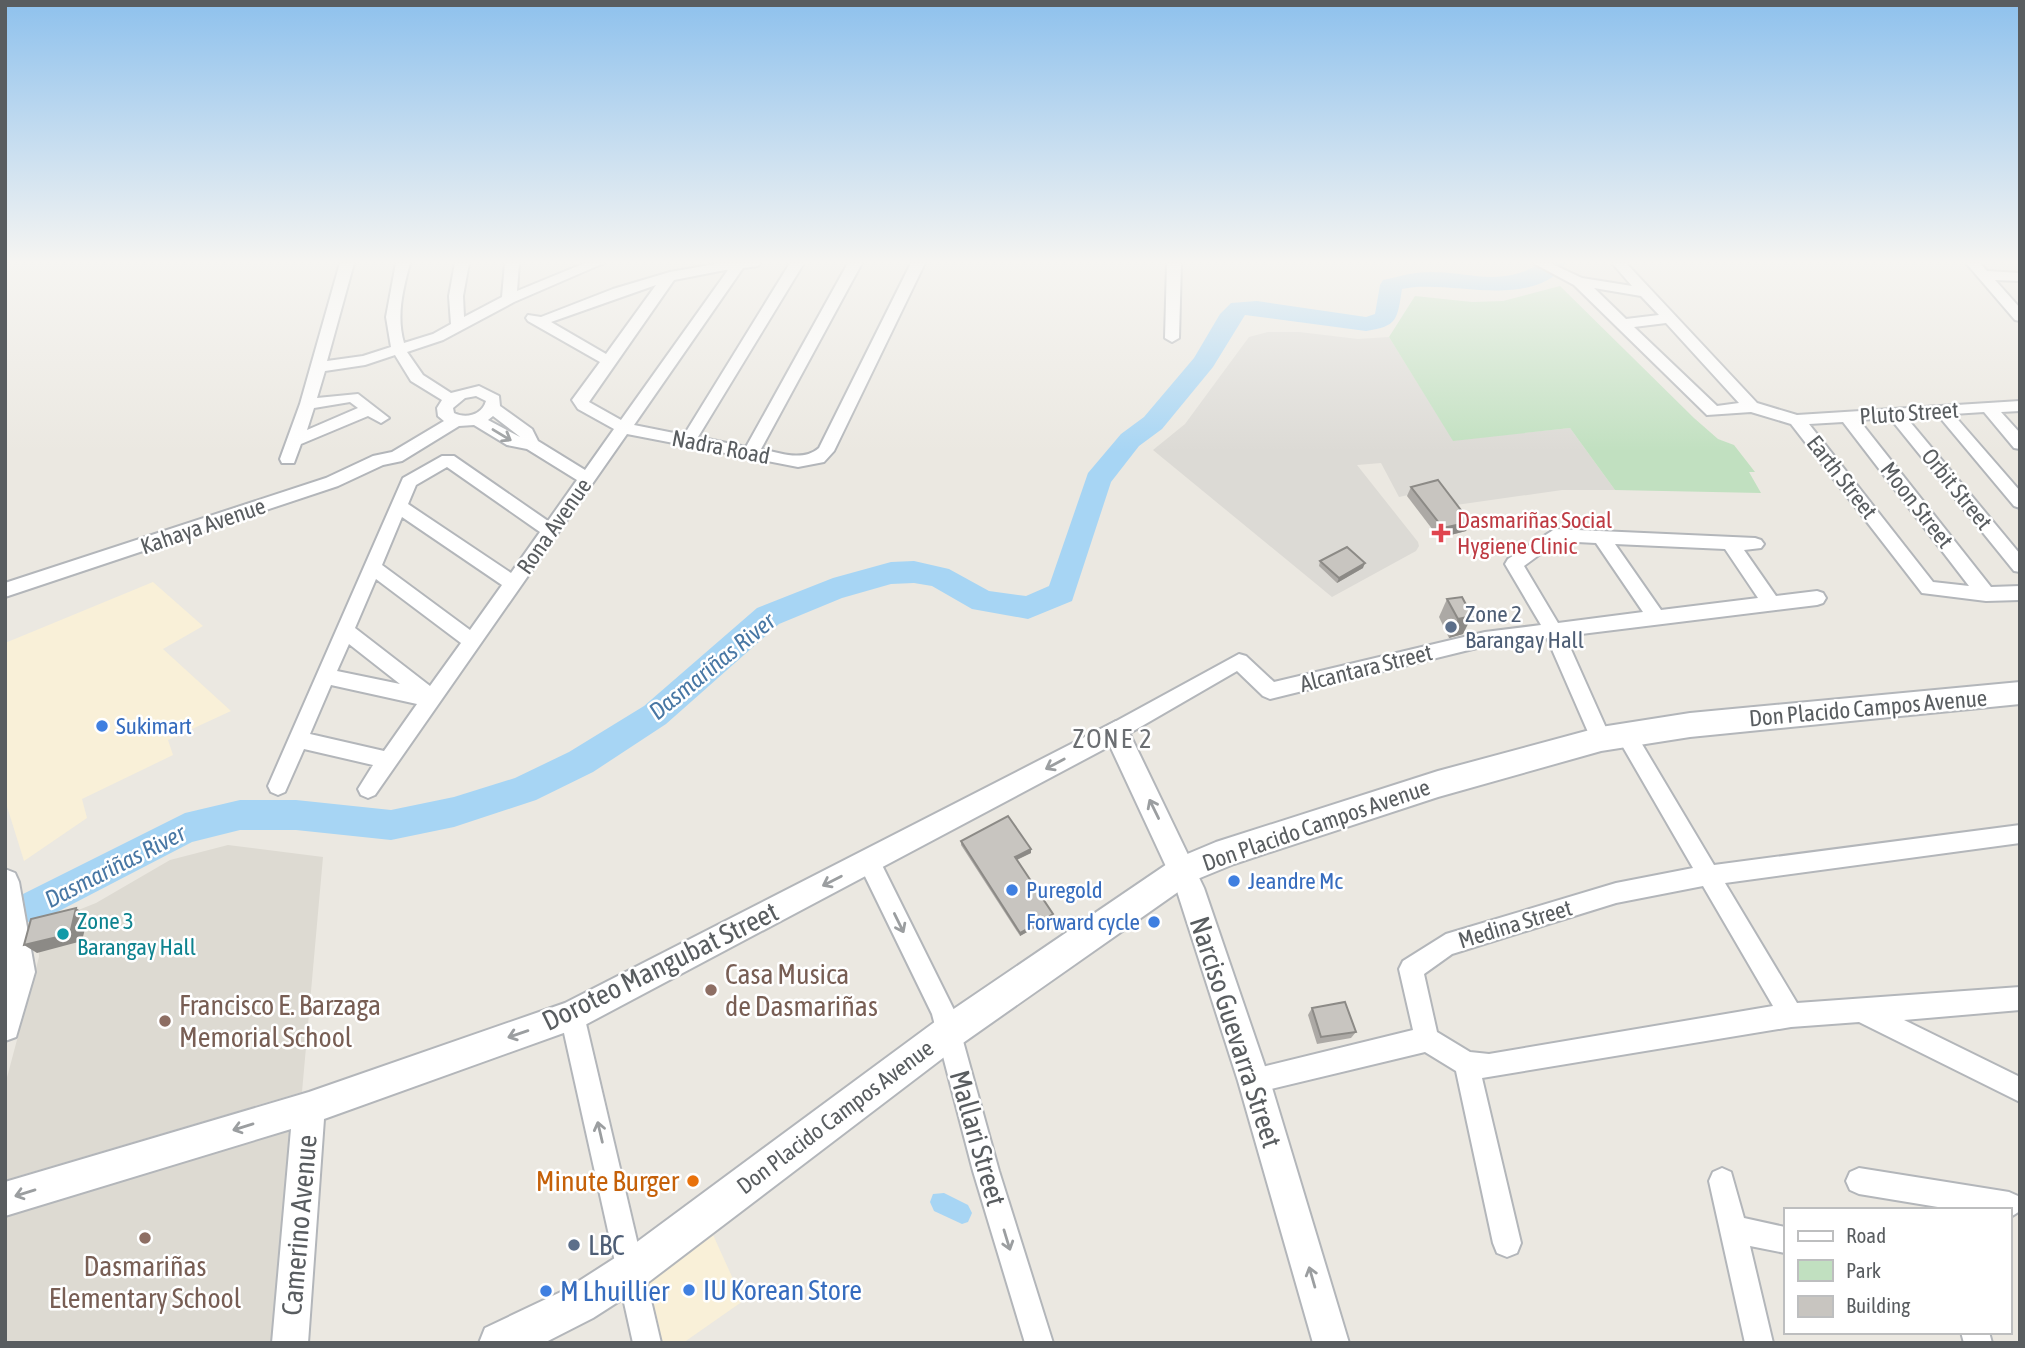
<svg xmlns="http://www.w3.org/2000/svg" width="2025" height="1348" font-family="'Asap Condensed',sans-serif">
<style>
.commercial{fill:#f9f0d8}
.industrial{fill:#dcdad5}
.education{fill:#dddad2}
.green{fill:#c1e0c0}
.water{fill:#a7d5f4}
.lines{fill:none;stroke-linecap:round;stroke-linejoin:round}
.river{fill:#a7d5f4;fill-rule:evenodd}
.minor-casing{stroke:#b3b6ba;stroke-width:4}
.tertiary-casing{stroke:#b3b6ba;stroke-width:4}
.secondary-casing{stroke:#b3b6ba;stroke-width:4}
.minor{fill:#fff;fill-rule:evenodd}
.tertiary{fill:#fff;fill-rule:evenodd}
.secondary{fill:#fff;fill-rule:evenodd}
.wall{fill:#aca9a5}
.shaded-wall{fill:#8c8a86}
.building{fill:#c8c5c0;stroke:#8c8a86;stroke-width:2}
.oneway{stroke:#9b9ea0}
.health-dot{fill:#e0444e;stroke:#fff;stroke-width:2.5}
.service-dot{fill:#5c6f8a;stroke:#fff;stroke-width:2.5}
.shop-dot{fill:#3f7fe0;stroke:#fff;stroke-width:2.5}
.culture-dot{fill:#0f9aa8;stroke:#fff;stroke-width:2.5}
.education-dot{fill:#8d6e63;stroke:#fff;stroke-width:2.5}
.food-dot{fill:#e8710a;stroke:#fff;stroke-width:2.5}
.labels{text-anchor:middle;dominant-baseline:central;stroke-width:5;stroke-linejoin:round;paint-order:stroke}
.street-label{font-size:23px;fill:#595d60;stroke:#fff}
.health-label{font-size:23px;fill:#be3a42;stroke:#fff;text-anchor:start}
.service-label{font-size:23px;fill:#4e5e75;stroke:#fff;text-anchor:start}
.shop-label{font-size:23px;fill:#366cbe;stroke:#fff;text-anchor:start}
.culture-label{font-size:23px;fill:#0d838f;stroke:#fff;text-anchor:start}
.water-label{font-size:24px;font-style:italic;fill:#4877a4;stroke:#fff}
.quarter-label{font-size:26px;letter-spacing:2px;fill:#6b6e72;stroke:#fff}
.near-street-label{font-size:28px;fill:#595d60;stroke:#fff}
.near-education-label{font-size:28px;fill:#785e54;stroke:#fff;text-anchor:start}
.near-food-label{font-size:28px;fill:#c56008;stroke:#fff;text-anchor:end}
.near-service-label{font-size:28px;fill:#4e5e75;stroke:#fff;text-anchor:start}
.near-shop-label{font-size:28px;fill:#366cbe;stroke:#fff;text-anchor:start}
</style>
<rect width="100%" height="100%" fill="#ebe8e1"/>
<g class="commercial">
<polygon points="153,582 203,626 163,649 231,711 168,740 173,755 82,799 87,818 24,861 5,800 5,643"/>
<polygon points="709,1226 743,1301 683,1343 653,1343 637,1279"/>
</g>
<polygon class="industrial" points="1268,332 1299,332 1358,339 1389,337 1453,440 1570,428 1615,490 1562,490 1449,506 1435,489 1399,497 1381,463 1357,465 1418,542 1419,546 1416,551 1332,597 1153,450 1185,424 1249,337"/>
<g class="education">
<polygon points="228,845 323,857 302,1092 5,1180 5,1085 39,957 38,926 96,903 170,860"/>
<polygon points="297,1124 273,1343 5,1343 5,1214"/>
</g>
<polygon class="green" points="1560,286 1694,418 1718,439 1734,445 1755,472 1749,472 1761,493 1615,490 1570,428 1453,441 1389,337 1415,296 1472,302 1503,301"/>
<polygon class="water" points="944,1193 968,1205 972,1213 968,1222 962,1224 934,1211 930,1202 933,1194"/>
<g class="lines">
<path class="river" d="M1540 263H1566C1532 312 1449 278 1402 289 1397 320 1398 326 1366 331L1245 315 1213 367 1162 429 1139 446 1111 482 1072 601 1028 619 972 609 932 586 914 583 891 584 842 598 779 624 666 724 593 772 536 800 454 827 391 840 296 830H240L192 842 34 924 21 919 16 907 21 895 185 813 240 800H296L391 810 454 797 515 778 569 752 644 706 757 608 833 578 891 562 914 561 949 569 989 591 1026 596 1049 586 1088 473 1121 434 1144 417 1194 358 1220 314 1231 303 1257 301 1366 317 1375 314 1380 285 1383 280C1394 278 1405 274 1416 273 1461 267 1498 291 1540 263Z"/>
<g class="minor-casing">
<g id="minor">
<path d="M340 263H354L327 361 363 356 391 347 386 317 396 263H410C403 289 396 316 404 343L433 334 451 324 449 296 455 263H469L463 296 464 317 502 297 505 263H519L517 291 585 263H604L514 302 443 340 407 352 423 375 451 393 479 386 499 396 500 406 532 429 538 441 585 470 614 429 578 409 572 400 600 362 528 321 526 318 528 315 541 317 613 289 670 272 721 263H760L758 266 743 268 634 425 684 435 790 263H804L698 437 746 447 848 263H862L761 449C780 453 803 462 819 448L911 263H925L834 451 824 462 798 467 627 434 375 795 368 798 361 795 358 789 373 765 304 749 285 792 278 795 271 792 268 786 403 478 442 456H454L548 521 577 480 527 449 507 445 474 425 459 426 402 461 383 465 338 486 5 597V583L326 478 373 456 392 452 444 421 438 416 437 408 442 400 411 381 395 355 365 365 325 371 317 398 358 394 389 418 381 423 368 416 301 444 294 463H282L280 459 300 404ZM725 270H728L621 420 589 402 674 280ZM656 285 606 354 551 322ZM476 396 486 401C482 415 466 419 454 413L453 408 465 398ZM350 402 358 408 307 430 314 408ZM493 416 519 436 520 437 488 420ZM447 467 540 532 511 573 408 504 416 485ZM402 517 502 585 470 630 382 565ZM376 579 461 643 430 686 355 628ZM349 644 400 684 337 671ZM331 685 417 704 384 751 310 734Z"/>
<polygon points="1167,263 1181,263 1179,338 1172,342 1165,338"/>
<path d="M1533 263H1550L1582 278 1632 286 1612 263H1626L1757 403 1797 415 2020 401V411L2001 412 2020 433V449L2014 448 1984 412 1953 414 2020 491V508L2014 506 1937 414 1906 417 2020 554V572L2014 571 1890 418 1859 420 1991 587 2020 586V600L1986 601 1922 593 1791 424 1751 412 1707 415 1574 285ZM1594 288 1641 296 1659 315 1626 319ZM1666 323 1739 403 1717 406 1634 327ZM1843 422 1969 586 1933 582 1809 424Z"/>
<polygon points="1966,263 1980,263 1987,271 2020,273 2020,281 1995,280 2020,308 2020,321 2015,320"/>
<path d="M1555 529 1755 538 1761 540 1764 544 1761 548 1744 550 1776 596 1817 591 1823 593 1826 598 1823 603 1817 605 1565 636 1611 739 1608 745 1601 747 1594 745 1591 739 1547 638 1485 646 1270 699 1263 696 1237 671 1123 737 1116 739 1109 737 1106 731 1109 725 1239 654 1246 656 1274 682 1485 632 1541 625 1505 564 1508 559ZM1558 541 1596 543 1643 612 1558 623 1524 566ZM1615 544 1725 549 1758 598 1661 610Z"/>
<path d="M1626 727 1633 729 1714 865 2020 825V843L1725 883 1797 1003 2020 987V1010L1904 1020 2020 1077V1102L1859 1022 1791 1027 1482 1078 1521 1243 1517 1253 1507 1257 1497 1253 1493 1243 1456 1071 1425 1052 1254 1093 1245 1090 1242 1081 1245 1072 1254 1069 1413 1030 1399 969 1403 961 1446 934 1616 883 1693 868 1616 735 1619 729ZM1703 886 1773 1006 1489 1054 1470 1052 1437 1032 1424 974 1452 954 1616 903Z"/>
<polygon points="869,852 877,855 955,1012 999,1171 1053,1343 1025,1343 973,1171 932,1014 858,862 861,855"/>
<polygon points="572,1003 580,1007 584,1015 661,1343 633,1343 560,1015 564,1007"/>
<polygon points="1722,1168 1731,1172 1744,1218 1785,1227 1785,1253 1750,1246 1773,1343 1745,1343 1709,1181 1713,1172"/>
<polygon points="1859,1168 2009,1192 2018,1196 2020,1211 2009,1218 2009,1210 1956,1210 1859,1194 1850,1190 1846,1181 1850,1172"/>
<polygon points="1961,1332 1989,1332 1992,1343 1964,1343"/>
</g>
</g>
<g class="tertiary-casing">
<g id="tertiary">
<polygon points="1116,721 1125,724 1204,888 1270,1081 1349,1343 1313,1343 1238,1081 1176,888 1110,746 583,1026 324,1119 308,1343 272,1343 291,1129 5,1216 5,1182 309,1092 565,1003"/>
<polygon points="5,869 15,873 19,882 35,972 16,1037 5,1041"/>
</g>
</g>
<g class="secondary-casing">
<polygon id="secondary" points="2020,682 2020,704 1690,737 1601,751 1438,797 1234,864 1195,880 960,1045 646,1284 593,1318 544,1343 479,1343 485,1328 565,1290 618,1256 936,1021 1173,860 1216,842 1438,771 1601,727 1690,713"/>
</g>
<use href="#minor" class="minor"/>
<use href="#tertiary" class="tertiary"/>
<use href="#secondary" class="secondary"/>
</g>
<g class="wall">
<polygon points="1411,487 1470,522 1466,531 1439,538 1407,496"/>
<polygon points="1320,561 1363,568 1337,583 1319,566"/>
<polygon points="1462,597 1463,634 1449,638 1439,617 1447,599"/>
<polygon points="961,841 1031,853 1017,860 1052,918 1020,936 961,845"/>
<polygon points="1312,1008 1356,1032 1351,1038 1317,1044 1308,1015"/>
</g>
<g class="shaded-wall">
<polygon points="1470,522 1466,531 1439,538 1443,528"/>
<polygon points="1365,563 1363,568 1337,583 1339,578"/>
<polygon points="1472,616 1463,634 1449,638 1458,619"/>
<polygon points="1031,849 1031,853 1014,861 1015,857"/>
<polygon points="76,908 88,916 82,941 37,953 24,945"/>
<polygon points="1053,914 1052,918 1020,936 1020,933"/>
</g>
<g class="building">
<polygon points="1438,480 1470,522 1443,528 1411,487"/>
<polygon points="1347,547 1365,563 1339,578 1320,561"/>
<polygon points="1462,597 1472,616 1458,619 1447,599"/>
<polygon points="1008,816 1031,849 1015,857 1053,914 1020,933 961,841"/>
<polygon points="76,908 70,934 24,945 31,919"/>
<polygon points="1345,1002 1356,1032 1321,1037 1312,1008"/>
</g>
<defs><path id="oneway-shaft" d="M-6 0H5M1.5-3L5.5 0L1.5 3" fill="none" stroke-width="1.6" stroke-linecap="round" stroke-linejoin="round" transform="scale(1.75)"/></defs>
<g class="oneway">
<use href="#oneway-shaft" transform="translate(502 435) rotate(31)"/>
<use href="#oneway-shaft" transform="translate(1055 764) rotate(152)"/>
<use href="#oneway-shaft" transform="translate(1154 809) rotate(-116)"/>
<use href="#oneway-shaft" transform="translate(832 881) rotate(153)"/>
<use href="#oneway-shaft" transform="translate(899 923) rotate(64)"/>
<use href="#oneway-shaft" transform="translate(518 1034) rotate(161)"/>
<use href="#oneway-shaft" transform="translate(243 1127) rotate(163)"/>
<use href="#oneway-shaft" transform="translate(600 1132) rotate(-103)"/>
<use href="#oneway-shaft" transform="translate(25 1193) rotate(163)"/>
<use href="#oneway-shaft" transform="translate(1007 1240) rotate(73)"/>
<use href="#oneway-shaft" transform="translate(1312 1277) rotate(-106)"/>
</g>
<linearGradient id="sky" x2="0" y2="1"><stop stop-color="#8ec1ed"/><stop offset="0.58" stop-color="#f6f5f2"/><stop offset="1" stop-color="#f6f5f2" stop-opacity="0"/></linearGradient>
<rect width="2025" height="452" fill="url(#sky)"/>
<path class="health-dot" d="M1437.5 522.5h7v7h7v7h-7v7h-7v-7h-7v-7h7z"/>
<g class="service-dot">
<circle cx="1451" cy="627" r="7"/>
<circle cx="574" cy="1245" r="7"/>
</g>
<g class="shop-dot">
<circle cx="102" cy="726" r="7"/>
<circle cx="1234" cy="881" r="7"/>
<circle cx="1012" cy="890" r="7"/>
<circle cx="1154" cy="922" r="7"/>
<circle cx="689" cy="1290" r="7"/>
<circle cx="546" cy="1291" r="7"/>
</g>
<circle class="culture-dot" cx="63" cy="934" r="7"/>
<g class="education-dot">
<circle cx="711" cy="990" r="7"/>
<circle cx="165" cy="1021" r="7"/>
<circle cx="145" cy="1238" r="7"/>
</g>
<circle class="food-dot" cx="693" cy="1181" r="7"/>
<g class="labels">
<g class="street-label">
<text transform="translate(1909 413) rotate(-4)">Pluto Street</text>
<text transform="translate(721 447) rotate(11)">Nadra Road</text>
<text transform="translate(1842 477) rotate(52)">Earth Street</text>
<text transform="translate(1957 489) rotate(51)">Orbit Street</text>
<text transform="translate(1917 505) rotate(52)">Moon Street</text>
<text transform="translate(203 526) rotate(-19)">Kahaya Avenue</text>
<text transform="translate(554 526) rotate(-55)">Rona Avenue</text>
<text transform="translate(1366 668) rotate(-14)">Alcantara Street</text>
<text transform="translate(1868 708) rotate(-5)">Don Placido Campos Avenue</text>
<text transform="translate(1316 825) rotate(-19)">Don Placido Campos Avenue</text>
<text transform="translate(1515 924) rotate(-17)">Medina Street</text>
<text transform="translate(835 1117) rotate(-37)">Don Placido Campos Avenue</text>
</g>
<g class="health-label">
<text x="1457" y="520">Dasmariñas Social<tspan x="1457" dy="26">Hygiene Clinic</tspan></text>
</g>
<g class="service-label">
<text x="1465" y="614">Zone 2<tspan x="1465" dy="26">Barangay Hall</tspan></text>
</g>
<g class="shop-label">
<text x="116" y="726">Sukimart</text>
<text x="1248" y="881">Jeandre Mc</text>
<text x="1026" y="890">Puregold</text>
<text x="1140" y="922" text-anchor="end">Forward cycle</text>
</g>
<g class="culture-label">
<text x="77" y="921">Zone 3<tspan x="77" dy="26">Barangay Hall</tspan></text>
</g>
<g class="water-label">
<text transform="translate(712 666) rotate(-39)">Dasmariñas River</text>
<text transform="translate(115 866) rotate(-27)">Dasmariñas River</text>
</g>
<g class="quarter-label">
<text x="1113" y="739">ZONE 2</text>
</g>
<g class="near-street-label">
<text transform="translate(660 966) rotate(-26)">Doroteo Mangubat Street</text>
<text transform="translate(1236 1032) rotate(72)">Narciso Guevarra Street</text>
<text transform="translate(978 1138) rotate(74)">Mallari Street</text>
<text transform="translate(299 1225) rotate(-85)">Camerino Avenue</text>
</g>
<g class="near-education-label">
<text x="725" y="974">Casa Musica<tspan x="725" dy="32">de Dasmariñas</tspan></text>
<text x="179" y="1005">Francisco E. Barzaga<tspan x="179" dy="32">Memorial School</tspan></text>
<text x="145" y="1266" text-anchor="middle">Dasmariñas<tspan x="145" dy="32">Elementary School</tspan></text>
</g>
<g class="near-food-label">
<text x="679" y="1181">Minute Burger</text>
</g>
<g class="near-service-label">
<text x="588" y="1245">LBC</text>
</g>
<g class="near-shop-label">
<text x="703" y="1290">IU Korean Store</text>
<text x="560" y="1291">M Lhuillier</text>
</g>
</g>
<rect width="2025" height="1348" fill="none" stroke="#595d60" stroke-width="14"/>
<rect x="1784" y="1208" width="228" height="126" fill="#ffffff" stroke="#bdbebf" stroke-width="2"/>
<rect x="1798" y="1231" width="35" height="10" fill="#ffffff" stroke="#bdbebf" stroke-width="2"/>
<text x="1846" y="1243" font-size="21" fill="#595d60">Road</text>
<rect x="1798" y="1260" width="35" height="21" fill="#c1e0c0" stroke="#bdbebf" stroke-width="2"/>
<text x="1846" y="1278" font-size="21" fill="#595d60">Park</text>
<rect x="1798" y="1296" width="35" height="21" fill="#c8c5c0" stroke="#bdbebf" stroke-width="2"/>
<text x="1846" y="1313" font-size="21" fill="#595d60">Building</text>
</svg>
